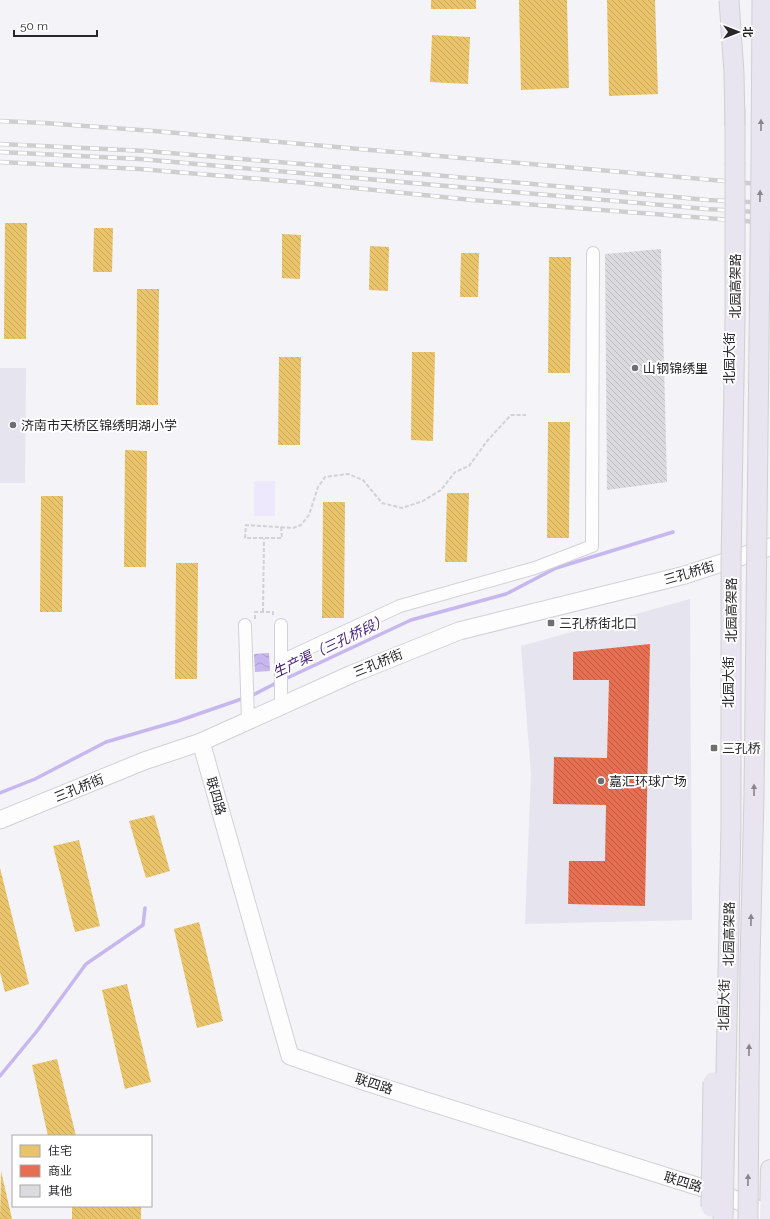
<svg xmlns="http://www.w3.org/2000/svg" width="770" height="1219" font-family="Raleway,'Noto Sans SC',sans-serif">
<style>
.built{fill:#e6e4ef}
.grass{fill:#ede8fb}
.water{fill:url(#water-waves)}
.homes{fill:url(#homes-back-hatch)}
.shops{fill:url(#shops-back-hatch)}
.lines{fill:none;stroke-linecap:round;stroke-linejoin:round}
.stream{stroke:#c7b7ee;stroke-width:3.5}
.building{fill:url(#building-back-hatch)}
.minor-casing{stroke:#d2d1d5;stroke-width:14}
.secondary-casing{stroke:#d2d1d5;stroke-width:19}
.primary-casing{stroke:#d0d0d2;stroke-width:20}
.trunk-casing{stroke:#d0d0d2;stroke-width:21}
.path{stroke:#d2d2d3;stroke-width:2;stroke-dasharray:4 2;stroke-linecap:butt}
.minor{stroke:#fdfdfe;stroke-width:12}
.secondary{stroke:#fdfdfe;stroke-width:17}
.primary{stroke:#edeaf3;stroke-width:18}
.trunk{stroke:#e8e4f0;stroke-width:19}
.rail-casing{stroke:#cfcecf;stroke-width:4.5}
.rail{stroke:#fff;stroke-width:3;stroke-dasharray:9;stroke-linecap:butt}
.trunk-bridge-casing{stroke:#d0d0d2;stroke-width:21;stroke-linecap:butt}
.trunk-bridge{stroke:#e8e4f0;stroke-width:19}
.oneway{fill:#88858c}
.poi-dot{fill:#6f6e71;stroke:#fff;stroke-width:1.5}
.labels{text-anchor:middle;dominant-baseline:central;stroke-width:4;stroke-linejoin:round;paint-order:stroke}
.street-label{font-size:13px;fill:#272629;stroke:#fff}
.poi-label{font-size:13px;fill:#272629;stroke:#fff;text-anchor:start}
.water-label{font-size:14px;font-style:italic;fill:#441e76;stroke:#fff}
</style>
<defs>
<pattern id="water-waves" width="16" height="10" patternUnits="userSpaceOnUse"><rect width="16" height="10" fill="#c7b7ee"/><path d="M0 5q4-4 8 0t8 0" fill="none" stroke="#ab9dcc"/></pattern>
<pattern id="homes-back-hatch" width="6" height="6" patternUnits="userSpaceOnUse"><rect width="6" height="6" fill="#e9c46a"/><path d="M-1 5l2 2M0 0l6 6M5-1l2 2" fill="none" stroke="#c8a85c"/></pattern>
<pattern id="shops-back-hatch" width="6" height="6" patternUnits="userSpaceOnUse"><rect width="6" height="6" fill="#e76f51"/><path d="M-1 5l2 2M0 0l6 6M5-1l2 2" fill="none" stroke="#bb5b43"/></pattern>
<pattern id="building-back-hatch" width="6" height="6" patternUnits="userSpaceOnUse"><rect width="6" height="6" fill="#dbdade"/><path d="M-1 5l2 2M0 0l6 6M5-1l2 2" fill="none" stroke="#bcbbbe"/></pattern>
</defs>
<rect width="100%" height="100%" fill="#f4f3f8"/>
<g class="built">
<polygon points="0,368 26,368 25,483 0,483"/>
<polygon points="690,599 692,920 525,924 531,774 521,646"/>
</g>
<rect class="grass" x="254" y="481" width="21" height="35"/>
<polygon class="water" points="269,653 270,671 255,672 254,654"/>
<g class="homes">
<rect x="431" y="0" width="45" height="9"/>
<polygon points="519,0 567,0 569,88 521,90"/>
<polygon points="607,0 655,0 658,94 609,96"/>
<polygon points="432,35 470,37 468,84 430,82"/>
<polygon points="5,223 27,223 26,339 4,339"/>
<polygon points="94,228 113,228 112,272 93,272"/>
<polygon points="282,234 301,235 300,279 282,278"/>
<polygon points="370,246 389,247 388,291 369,290"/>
<polygon points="461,253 479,253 478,297 460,297"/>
<polygon points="549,257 571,257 570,373 548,373"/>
<polygon points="137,289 159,289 158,405 136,405"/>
<polygon points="412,352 435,352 433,441 411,440"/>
<polygon points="279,357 301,357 300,445 278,445"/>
<polygon points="548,422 570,422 569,538 547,538"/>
<polygon points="125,450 147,451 146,567 124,567"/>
<polygon points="447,493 469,493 467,562 445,562"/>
<polygon points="41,496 63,496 62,612 40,612"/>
<polygon points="323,502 345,502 344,618 322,618"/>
<polygon points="176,563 198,563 197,679 175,679"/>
<polygon points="154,815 170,871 146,878 129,821"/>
<polygon points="79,840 100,926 75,932 53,846"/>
<polygon points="0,868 29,984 5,992 0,972"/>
<polygon points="199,922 223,1021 197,1028 174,929"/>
<polygon points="127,984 151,1082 125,1089 102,990"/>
<polygon points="57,1059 76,1136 48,1136 32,1065"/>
<polygon points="1,1171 12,1219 0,1219"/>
<rect x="72" y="1206" width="69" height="13"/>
</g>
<polygon class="shops" points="650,644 645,906 568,904 569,861 605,861 606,805 553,804 554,757 607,758 609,680 573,680 573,652"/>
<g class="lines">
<g class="stream">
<polyline points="283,680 411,620 506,594 556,568 673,532"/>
<polyline points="0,793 35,779 106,742 178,721 253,695 278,682"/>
<polyline points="0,1076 37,1031 86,964 143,925 145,908"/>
</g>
</g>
<polygon class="building" points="661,249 667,482 607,490 605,254"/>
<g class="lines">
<g class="minor-casing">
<g id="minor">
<polyline points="245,625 248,721"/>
<polyline points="281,625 281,705"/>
<polyline points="281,661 400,606 535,568 592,546 593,253"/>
</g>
</g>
<g class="secondary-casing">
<g id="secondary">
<polyline points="201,742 290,1056 369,1083 722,1194 769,1214"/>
<polyline points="0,820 144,761 201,742 352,674 459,631 685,575 770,547"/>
</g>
</g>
<g class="primary-casing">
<polyline id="primary" points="769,1219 770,1169"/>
</g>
<g class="trunk-casing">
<g id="trunk">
<polyline points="735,109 735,162"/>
<polyline points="761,164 762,0"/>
</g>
</g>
<g class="path">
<polyline points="281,527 282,538 245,538 246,525 293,528 301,525 309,515 318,487 325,477 348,474 363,480 382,503 402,508 423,501 441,490 455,472 469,466 487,441 511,415 526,415"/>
<polyline points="263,612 264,539"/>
<polyline points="255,619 255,612 273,612 273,617"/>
</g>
<use href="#minor" class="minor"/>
<use href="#secondary" class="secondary"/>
<use href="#primary" class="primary"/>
<use href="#trunk" class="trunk"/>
<g class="rail-casing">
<g id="rail">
<polyline points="0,121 44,123 154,131 770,185"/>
<polyline points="0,144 146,151 434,175 708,200 770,203"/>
<polyline points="0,152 140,159 707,209 770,213"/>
<polyline points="0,162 140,169 296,182 472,200 770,223"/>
</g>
</g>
<use href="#rail" class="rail"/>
<g class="trunk-bridge-casing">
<g id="trunk-bridge">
<polyline points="729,0 734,73 735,126"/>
<polyline points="711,1207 713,1082"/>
<polyline points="723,1219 731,825 731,566 735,317 735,162"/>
<polyline points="748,1219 750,962 754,795 761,164"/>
</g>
</g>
<use href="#trunk-bridge" class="trunk-bridge"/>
</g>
<defs><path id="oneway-solid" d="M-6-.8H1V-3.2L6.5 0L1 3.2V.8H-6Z"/></defs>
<g class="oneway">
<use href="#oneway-solid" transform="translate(761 125) rotate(-90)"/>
<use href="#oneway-solid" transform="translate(760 196) rotate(-89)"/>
<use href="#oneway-solid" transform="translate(754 790) rotate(-90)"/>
<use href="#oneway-solid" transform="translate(751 920) rotate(-89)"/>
<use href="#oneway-solid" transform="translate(749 1050) rotate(-89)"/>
<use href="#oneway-solid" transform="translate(748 1180) rotate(-89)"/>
</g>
<g class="poi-dot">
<circle cx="635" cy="368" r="4"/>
<circle cx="13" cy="425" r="4"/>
<rect x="547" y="619" width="8" height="8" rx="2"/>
<rect x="710" y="744" width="8" height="8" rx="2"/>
<circle cx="601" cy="781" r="4"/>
</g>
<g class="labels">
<g class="street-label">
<text transform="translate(735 286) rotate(-90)">北园高架路</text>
<text transform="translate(729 358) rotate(-90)">北园大街</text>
<text transform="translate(689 573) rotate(-16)">三孔桥街</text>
<text transform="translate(731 610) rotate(-90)">北园高架路</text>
<text transform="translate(378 663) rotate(-22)">三孔桥街</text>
<text transform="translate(728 682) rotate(-90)">北园大街</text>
<text transform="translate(79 788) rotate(-22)">三孔桥街</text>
<text transform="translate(216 796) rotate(74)">联四路</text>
<text transform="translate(729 934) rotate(-89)">北园高架路</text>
<text transform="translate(724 1005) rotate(-89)">北园大街</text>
<text transform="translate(374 1084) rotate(18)">联四路</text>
<text transform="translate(683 1182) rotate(17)">联四路</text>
</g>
<g class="poi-label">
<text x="643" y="368">山钢锦绣里</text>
<text x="21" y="425">济南市天桥区锦绣明湖小学</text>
<text x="559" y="623">三孔桥街北口</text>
<text x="722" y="748">三孔桥</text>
<text x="609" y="781">嘉汇环球广场</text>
</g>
<g class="water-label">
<text transform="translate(330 646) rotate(-26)">生产渠（三孔桥段）</text>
</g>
</g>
<rect x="12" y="1135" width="140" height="72" fill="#ffffff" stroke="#a9a8a9"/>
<rect x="20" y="1145" width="20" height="12" fill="#e9c46a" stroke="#a9a8a9"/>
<text x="48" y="1155" font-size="12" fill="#272629">住宅</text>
<rect x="20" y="1165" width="20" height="12" fill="#e76f51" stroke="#a9a8a9"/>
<text x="48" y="1175" font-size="12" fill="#272629">商业</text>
<rect x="20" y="1185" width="20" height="12" fill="#dbdade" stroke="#a9a8a9"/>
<text x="48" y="1195" font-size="12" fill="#272629">其他</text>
<g transform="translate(738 32) rotate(90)" stroke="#ffffff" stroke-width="3" paint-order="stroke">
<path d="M0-3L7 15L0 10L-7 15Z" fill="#272629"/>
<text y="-6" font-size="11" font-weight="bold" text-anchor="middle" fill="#272629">北</text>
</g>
<path d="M14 30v6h83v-6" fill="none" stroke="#272629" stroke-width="2"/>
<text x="20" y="30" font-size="12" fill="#272629" stroke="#ffffff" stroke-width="3" paint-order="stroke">50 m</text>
</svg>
